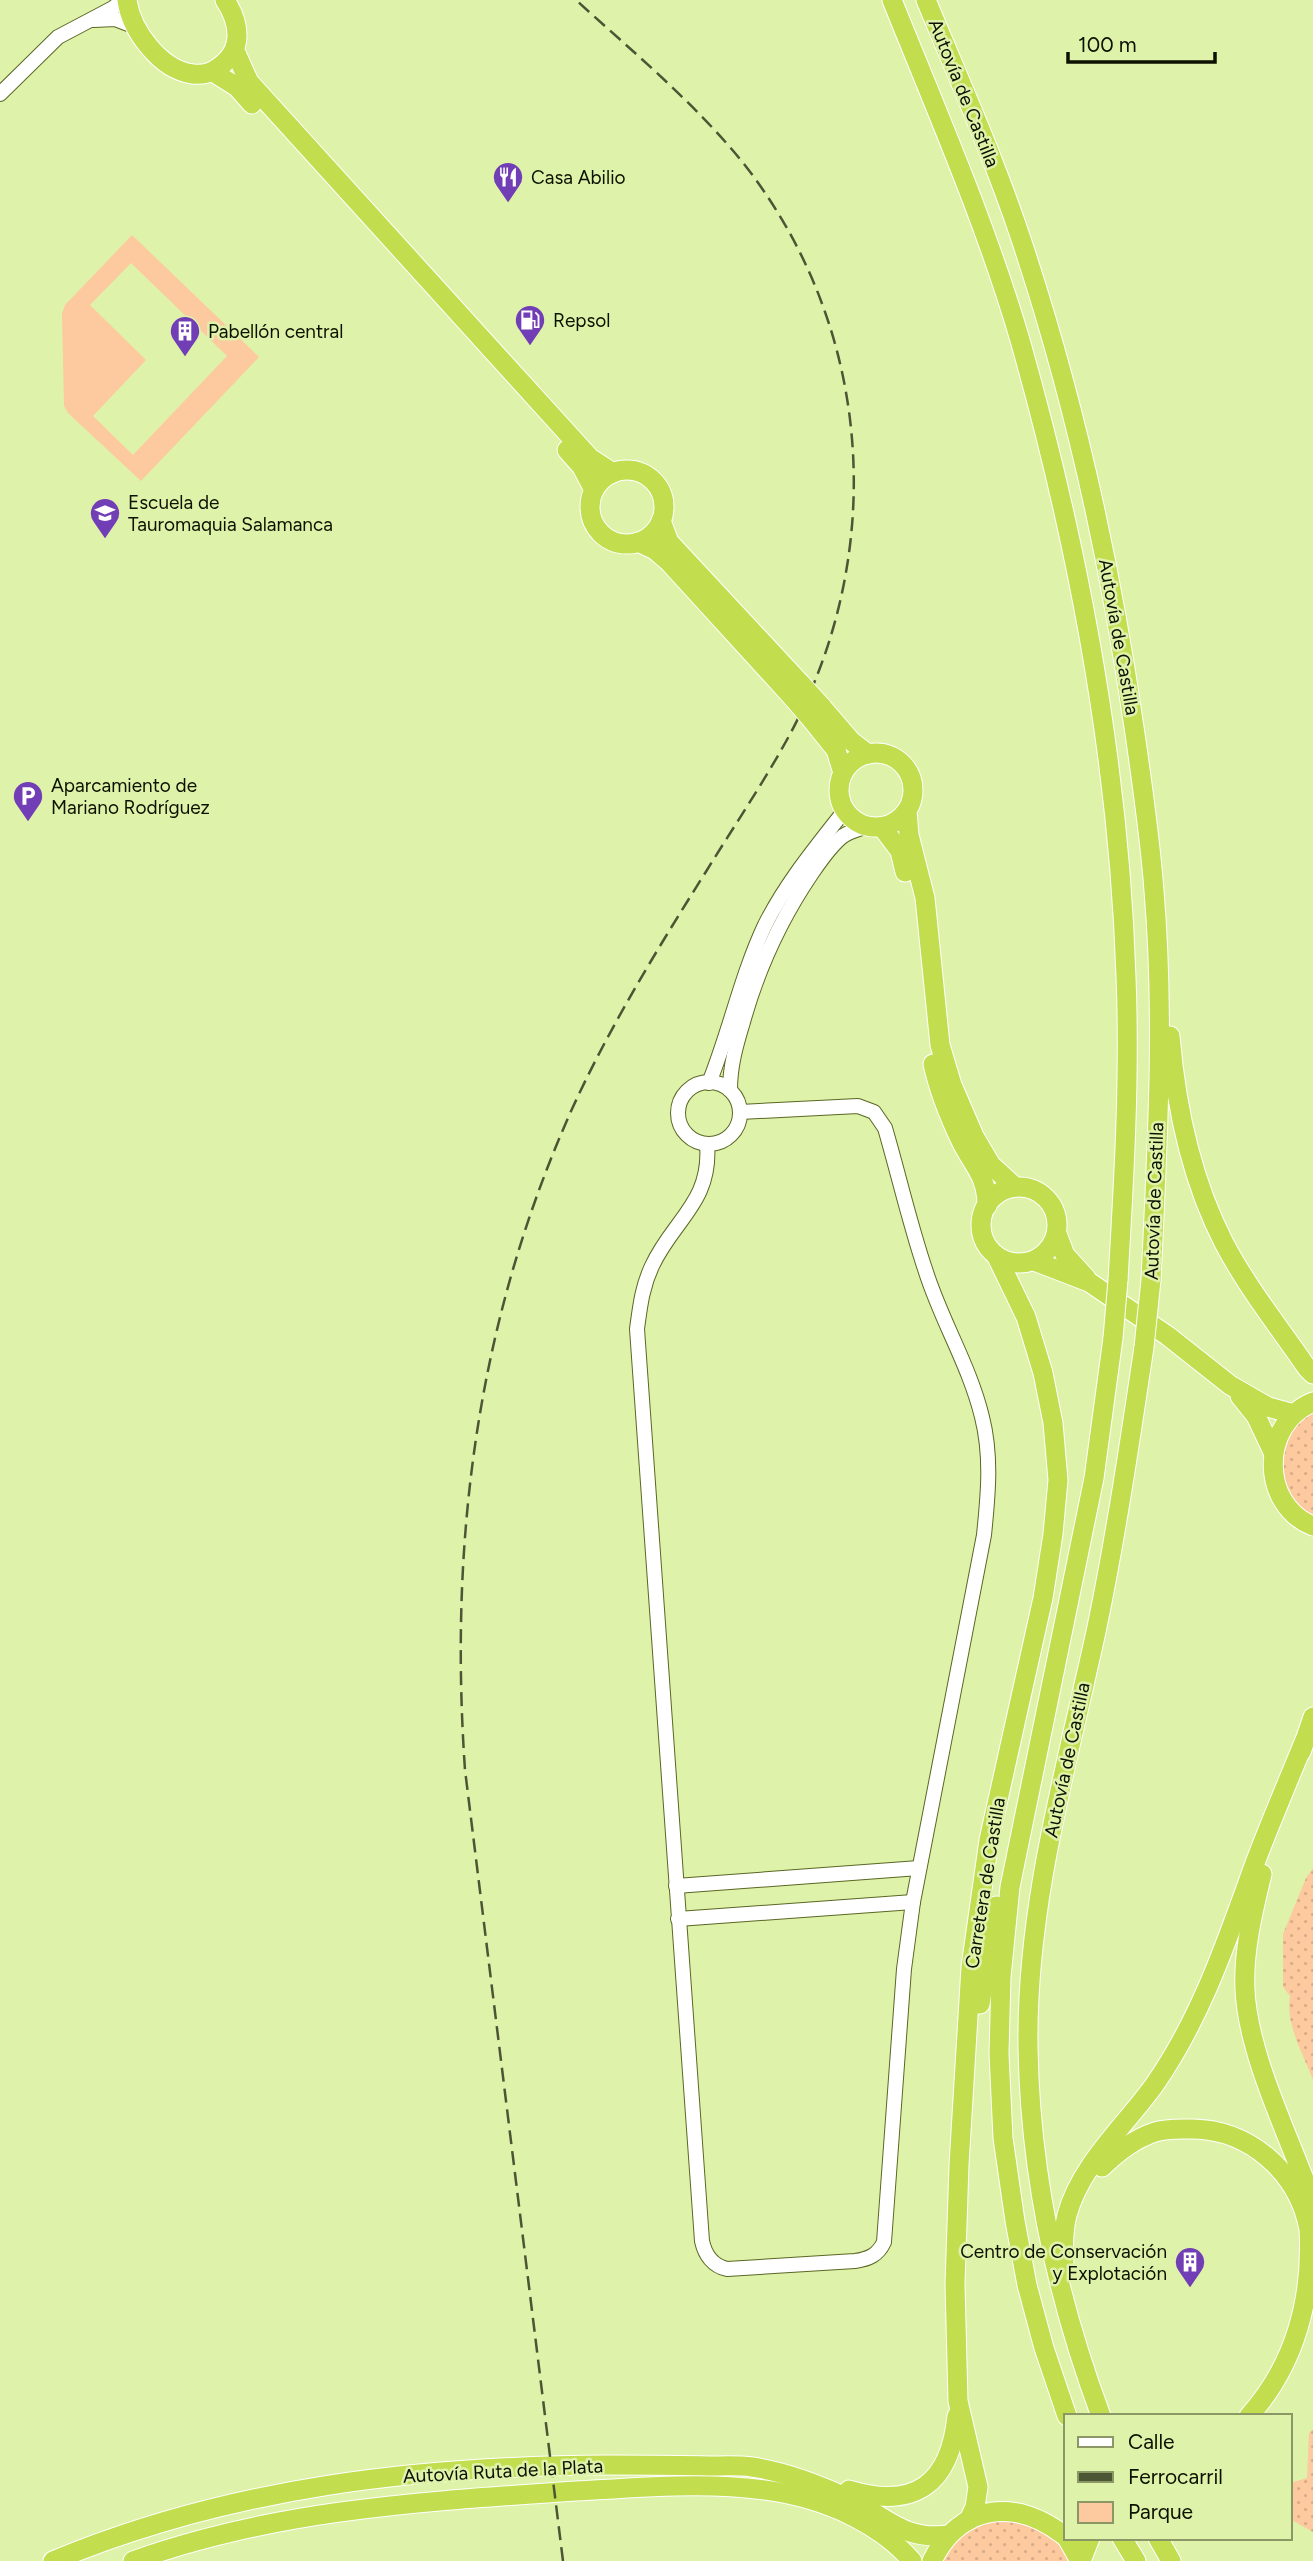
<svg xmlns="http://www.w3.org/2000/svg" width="1313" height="2561" font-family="Figtree,sans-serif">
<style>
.grass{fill:url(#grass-dots)}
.green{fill:#fdc99f;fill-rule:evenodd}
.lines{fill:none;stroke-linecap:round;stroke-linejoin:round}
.minor-casing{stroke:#596723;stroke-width:16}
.highway-casing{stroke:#fff;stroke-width:21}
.minor{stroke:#fff;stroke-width:14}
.highway{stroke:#c2de4f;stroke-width:19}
.rail{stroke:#4c5534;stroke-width:2.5;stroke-dasharray:14 7;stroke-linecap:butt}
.highway-bridge-casing{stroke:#fff;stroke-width:21;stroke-linecap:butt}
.highway-bridge{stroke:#c2de4f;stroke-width:19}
.labels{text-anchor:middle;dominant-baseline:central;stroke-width:5;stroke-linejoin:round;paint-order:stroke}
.street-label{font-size:19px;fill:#0c1100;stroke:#dff2aa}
.poi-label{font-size:19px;fill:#0c1100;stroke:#dff2aa;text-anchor:start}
</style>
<defs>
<pattern id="grass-dots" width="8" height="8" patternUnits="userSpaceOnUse" patternTransform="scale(1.75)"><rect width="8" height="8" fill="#fdc99f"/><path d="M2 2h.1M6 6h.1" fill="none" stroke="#d8ac87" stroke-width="1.8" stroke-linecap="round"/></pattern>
</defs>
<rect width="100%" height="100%" fill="#dff2aa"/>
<g class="grass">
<polygon points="1313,1409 1313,1519 1302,1512 1281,1480 1283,1442 1306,1412"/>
<path d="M1313 1868V2080C1303 2053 1285 2024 1290 1996L1283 1987V1934L1306 1878Z"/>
<polygon points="1313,2429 1313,2532 1290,2519 1290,2483 1307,2478 1309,2433"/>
<polygon points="1008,2517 1055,2536 1073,2561 940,2561 968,2528"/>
</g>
<path class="green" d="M132 235 259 357 141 481 68 413 64 406 62 314 65 305ZM131 263 227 356 133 455 93 416 146 360 90 305Z"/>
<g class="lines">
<g class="minor-casing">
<g id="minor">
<polyline points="94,20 115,19 136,27"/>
<polyline points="0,94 58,37 113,8 123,0"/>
<circle cx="709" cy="1113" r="31"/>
<path d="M709 1083C730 1031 741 976 765 925 786 883 816 847 845 810"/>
<path d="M730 1090C730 1066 736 1045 743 1022 758 968 780 920 812 873 821 860 831 845 843 836 850 831 859 829 868 826"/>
<path d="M707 1144C712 1202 673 1220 652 1266 642 1287 640 1307 637 1329L702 2241C705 2255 713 2266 727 2269L855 2261C869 2259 878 2255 884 2242L904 1969 913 1902 984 1535C988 1496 992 1456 982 1417 970 1367 942 1322 926 1272 910 1225 899 1176 885 1128L874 1112 858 1106 740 1112"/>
<polyline points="676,1886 919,1868"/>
<polyline points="678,1919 913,1902"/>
</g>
</g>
<g class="highway-casing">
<g id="highway">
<path d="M127 0C131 30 160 70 193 74 202 75 212 73 219 67 244 50 240 23 225 0"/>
<path d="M892 0C937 112 986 224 1020 340 1079 548 1119 760 1126 977 1130 1078 1124 1179 1118 1280"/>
<path d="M926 0C959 79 994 158 1021 239 1074 398 1110 561 1134 727 1142 782 1150 836 1154 891 1165 1020 1157 1151 1151 1280"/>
<polyline points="235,51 249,82 590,458 613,473"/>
<polyline points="213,72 237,87 252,104"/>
<polyline points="567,450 582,467 594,490"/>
<circle cx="627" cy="507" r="37"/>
<polyline points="661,521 669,542 801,684"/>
<polyline points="638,542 655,550 669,562 794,699"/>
<polyline points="821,706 851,741 868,754"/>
<polyline points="812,720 836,750 843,773"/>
<circle cx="876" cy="790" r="37"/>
<polyline points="907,811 909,835 925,898 940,1045 952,1085 974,1136 991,1165 1015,1187"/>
<polyline points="882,827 900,851 905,872"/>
<path d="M1170 1036C1176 1107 1191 1179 1224 1243 1247 1287 1279 1327 1307 1368L1313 1374"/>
<path d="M933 1064C939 1091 949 1116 961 1141 973 1166 987 1175 987 1206"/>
<circle cx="1019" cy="1225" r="38"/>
<polyline points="1057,1234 1065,1255 1086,1278"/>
<polyline points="1034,1261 1089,1282 1168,1336 1230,1385 1268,1407 1294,1414"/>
<polyline points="1240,1396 1256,1416 1273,1452"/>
<path d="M1313 1402C1260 1424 1260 1505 1313 1526"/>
<polyline points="1301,1752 1313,1717"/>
<path d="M1262 1874C1253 1911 1243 1952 1245 1990 1248 2056 1291 2140 1313 2203"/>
<polyline points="980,2004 996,1906"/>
<path d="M1102 2167C1118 2152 1134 2139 1155 2132 1167 2128 1181 2129 1193 2129 1250 2130 1298 2172 1309 2229 1313 2298 1295 2365 1249 2416"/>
<path d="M1064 2263C1063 2247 1063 2231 1067 2215 1081 2164 1125 2126 1155 2084 1202 2016 1227 1940 1255 1863 1271 1821 1288 1781 1305 1740"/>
<polyline points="1067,2416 1044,2348 1027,2285 1015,2221 1003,2138 999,2054 1001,1977 1010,1887 1094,1478 1113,1338"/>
<path d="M1101 2416C1057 2298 1030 2173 1028 2047 1026 1904 1067 1766 1097 1627 1116 1535 1130 1441 1144 1347"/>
<path d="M849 2490C916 2510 950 2483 957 2416"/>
<polyline points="969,2520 975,2507 978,2487 958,2401 955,2284 959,2165 971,1967 989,1840 1043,1598 1053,1534 1058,1480 1053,1423 1043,1373 1026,1317 997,1257"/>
<polyline points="1067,2538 1080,2561"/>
<polyline points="1122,2538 1136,2561"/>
<polyline points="1158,2538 1171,2561"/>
<path d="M53 2561C230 2487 419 2466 609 2465 642 2465 676 2465 709 2466 723 2466 738 2465 752 2467 785 2472 817 2484 847 2498 887 2516 902 2541 949 2535"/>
<path d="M133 2561C271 2511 416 2502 561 2492 635 2488 715 2479 788 2494 833 2503 882 2526 912 2561"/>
<path d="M932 2561C961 2502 1018 2498 1066 2537"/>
<polyline points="1081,2561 1090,2538"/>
</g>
</g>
<use href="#minor" class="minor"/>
<use href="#highway" class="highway"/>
<path class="rail" d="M563 2561 465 1770C449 1540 477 1321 572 1109 610 1026 658 948 707 870 734 826 764 782 789 736 888 553 874 330 744 164 695 103 633 52 576 0"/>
<g class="highway-bridge-casing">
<g id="highway-bridge">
<polyline points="801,684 821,706"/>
<polyline points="794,699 812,720"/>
<polyline points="1113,1338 1118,1280"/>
<polyline points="1144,1347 1151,1280"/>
</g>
</g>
<use href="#highway-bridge" class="highway-bridge"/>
</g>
<defs>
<g id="restaurant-pin" transform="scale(1.575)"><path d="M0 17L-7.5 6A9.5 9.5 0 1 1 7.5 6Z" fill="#723eb5" stroke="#dff2aa"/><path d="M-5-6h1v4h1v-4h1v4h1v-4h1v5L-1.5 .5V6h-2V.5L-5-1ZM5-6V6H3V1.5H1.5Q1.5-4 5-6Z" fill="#fff"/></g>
<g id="fuel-pin" transform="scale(1.575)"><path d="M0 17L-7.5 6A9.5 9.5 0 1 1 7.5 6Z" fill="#723eb5" stroke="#dff2aa"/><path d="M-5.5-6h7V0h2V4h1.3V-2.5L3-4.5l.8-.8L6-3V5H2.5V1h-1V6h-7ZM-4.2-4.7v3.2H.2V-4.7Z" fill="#fff"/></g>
<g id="building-pin" transform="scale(1.575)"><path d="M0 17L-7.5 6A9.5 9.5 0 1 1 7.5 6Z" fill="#723eb5" stroke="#dff2aa"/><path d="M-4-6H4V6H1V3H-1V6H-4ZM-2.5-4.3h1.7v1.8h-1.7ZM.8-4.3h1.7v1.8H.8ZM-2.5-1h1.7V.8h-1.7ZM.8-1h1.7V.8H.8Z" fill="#fff"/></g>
<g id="school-pin" transform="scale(1.575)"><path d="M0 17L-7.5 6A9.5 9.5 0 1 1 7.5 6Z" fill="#723eb5" stroke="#dff2aa"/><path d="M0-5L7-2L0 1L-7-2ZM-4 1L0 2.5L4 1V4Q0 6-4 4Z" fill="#fff"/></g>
<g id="parking-pin" transform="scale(1.575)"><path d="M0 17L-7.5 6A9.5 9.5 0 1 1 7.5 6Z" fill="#723eb5" stroke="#dff2aa"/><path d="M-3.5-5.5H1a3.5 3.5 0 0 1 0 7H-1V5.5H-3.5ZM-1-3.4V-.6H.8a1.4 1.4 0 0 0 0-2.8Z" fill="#fff"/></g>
</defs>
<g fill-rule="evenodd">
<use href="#restaurant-pin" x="508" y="177"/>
<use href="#fuel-pin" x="530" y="320"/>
<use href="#building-pin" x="185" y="331"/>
<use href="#school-pin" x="105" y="513"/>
<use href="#parking-pin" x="28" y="796"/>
<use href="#building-pin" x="1190" y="2262"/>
</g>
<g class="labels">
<g class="street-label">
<text transform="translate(964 93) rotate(68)">Autovía de Castilla</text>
<text transform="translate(1119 637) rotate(80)">Autovía de Castilla</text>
<text transform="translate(1154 1201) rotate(-88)">Autovía de Castilla</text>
<text transform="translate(1067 1760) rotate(-78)">Autovía de Castilla</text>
<text transform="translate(985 1883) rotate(-81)">Carretera de Castilla</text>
<text transform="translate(503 2471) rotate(-3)">Autovía Ruta de la Plata</text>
</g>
<g class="poi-label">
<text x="531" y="177">Casa Abilio</text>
<text x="553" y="320">Repsol</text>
<text x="208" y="331">Pabellón central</text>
<text x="128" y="502">Escuela de<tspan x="128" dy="22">Tauromaquia Salamanca</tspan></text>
<text x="51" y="785">Aparcamiento de<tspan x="51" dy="22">Mariano Rodríguez</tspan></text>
<text x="1167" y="2251" text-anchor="end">Centro de Conservación<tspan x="1167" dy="22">y Explotación</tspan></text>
</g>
</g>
<rect x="1064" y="2414" width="228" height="126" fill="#dff2aa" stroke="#8b9866" stroke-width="2"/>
<rect x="1078" y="2437" width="35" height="10" fill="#ffffff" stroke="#8b9866" stroke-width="2"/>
<text x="1128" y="2449" font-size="21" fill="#0c1100">Calle</text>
<rect x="1078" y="2472" width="35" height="10" fill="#4c5534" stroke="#8b9866" stroke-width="2"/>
<text x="1128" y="2484" font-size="21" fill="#0c1100">Ferrocarril</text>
<rect x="1078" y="2502" width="35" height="21" fill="#fdc99f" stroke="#8b9866" stroke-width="2"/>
<text x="1128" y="2519" font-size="21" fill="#0c1100">Parque</text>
<path d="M1068 52v10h147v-10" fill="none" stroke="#0c1100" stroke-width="3.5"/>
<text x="1078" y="52" font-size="21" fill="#0c1100" stroke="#dff2aa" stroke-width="5" paint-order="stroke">100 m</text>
</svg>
